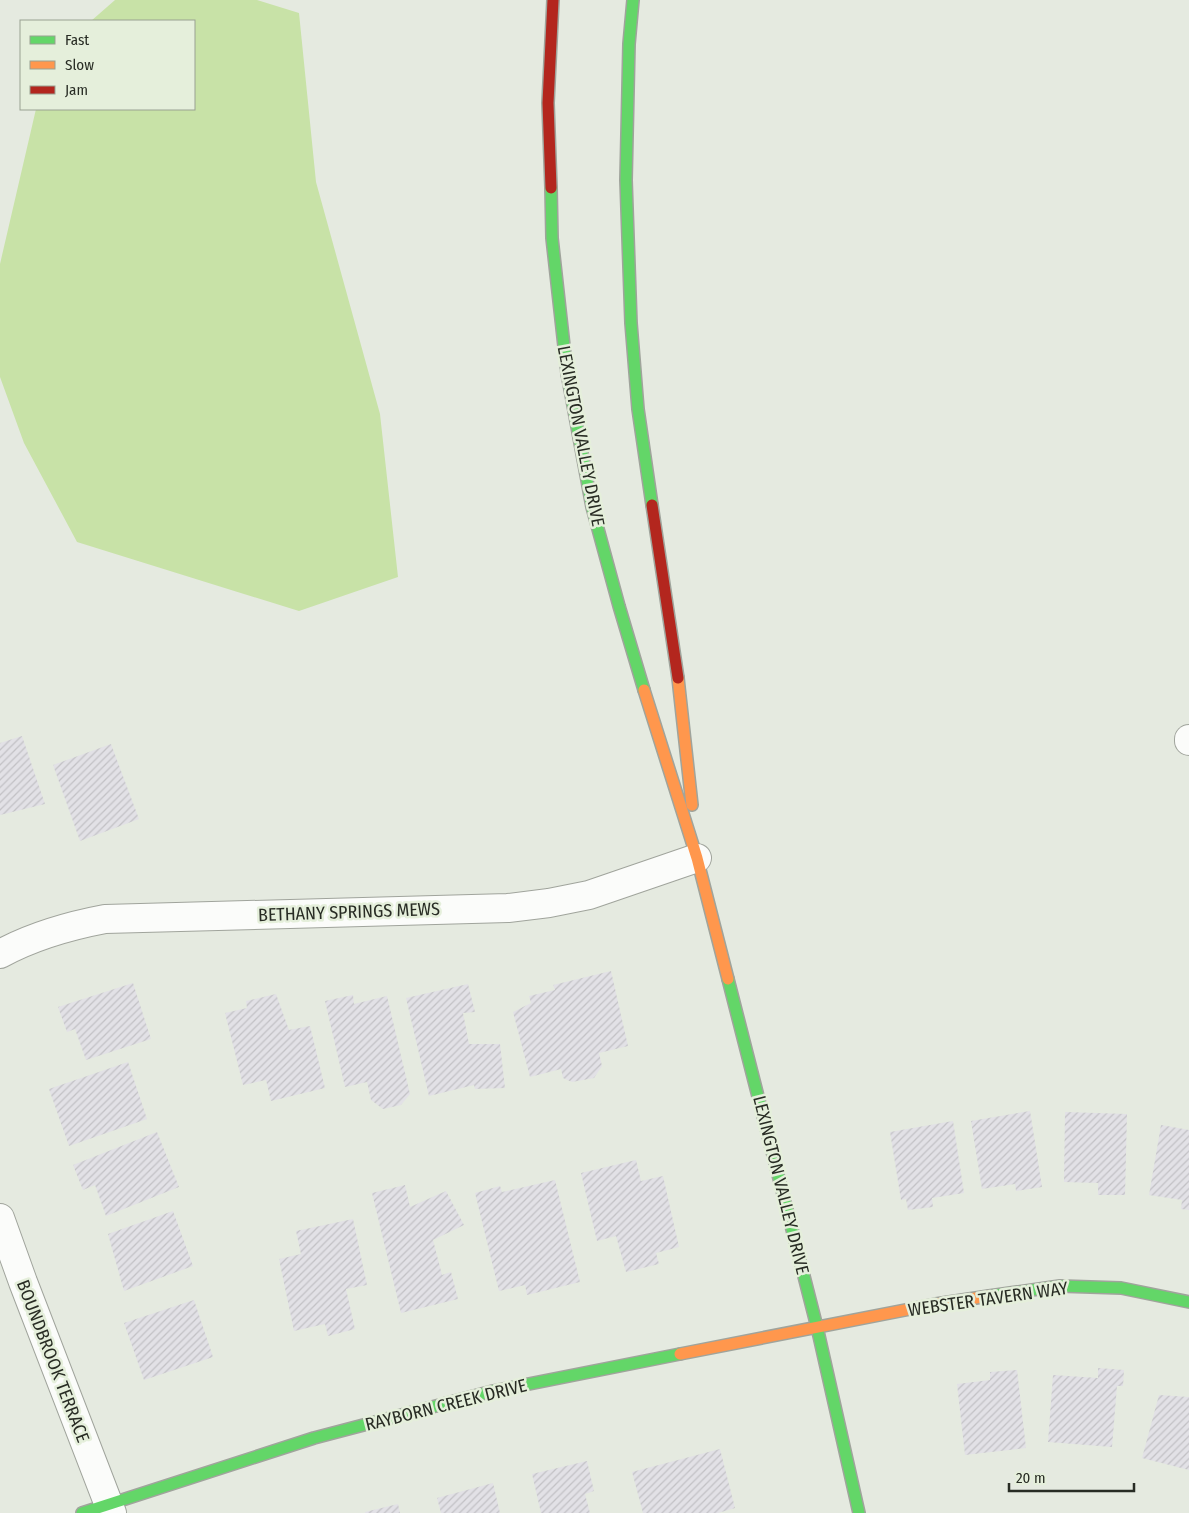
<svg xmlns="http://www.w3.org/2000/svg" width="1189" height="1513" font-family="'Fira Sans Condensed',sans-serif">
<style>
.water{fill:#c8e2a7}
.building{fill:url(#building-hatch)}
.lines{fill:none;stroke-linecap:round;stroke-linejoin:round}
.street-casing{stroke:#a0a49c;stroke-width:30}
.fast-casing{stroke:#a0a49c;stroke-width:14}
.slow-casing{stroke:#a0a49c;stroke-width:14}
.jam-casing{stroke:#a0a49c;stroke-width:14}
.street{stroke:#fbfcfa;stroke-width:28}
.fast{stroke:#63d668;stroke-width:11}
.slow{stroke:#ff974d;stroke-width:11}
.jam{stroke:#b3261e;stroke-width:11}
.labels{text-anchor:middle;dominant-baseline:central;stroke-width:5;stroke-linejoin:round;paint-order:stroke}
.street-label{font-size:18px;fill:#282c24;stroke:#e5efdb}
</style>
<defs>
<pattern id="building-hatch" width="6" height="6" patternUnits="userSpaceOnUse" patternTransform="scale(1.25)"><rect width="6" height="6" fill="#e2e1e6"/><path d="M-1 1l2-2M0 6l6-6M5 7l2-2" fill="none" stroke="#c2c1c5"/></pattern>
</defs>
<rect width="100%" height="100%" fill="#e5eae0"/>
<polygon class="water" points="115,0 257,0 299,13 316,182 380,414 398,577 299,611 77,542 24,443 0,377 0,264 36,109 194,109 194,21 91,21"/>
<g class="building">
<polygon points="22,736 45,804 0,815 0,743"/>
<polygon points="111,744 139,819 80,841 53,765"/>
<polygon points="611,971 628,1046 599,1053 602,1066 594,1078 572,1082 563,1078 561,1069 530,1077 513,1012 531,1003 529,996 555,990 553,985"/>
<polygon points="133,983 151,1039 86,1060 75,1029 67,1032 58,1007"/>
<polygon points="468,984 475,1012 463,1013 469,1044 500,1044 505,1088 475,1089 474,1085 429,1096 406,998"/>
<polygon points="276,994 289,1030 310,1026 325,1088 271,1101 266,1080 243,1085 225,1013 247,1008 246,1001"/>
<polygon points="353,995 354,1004 387,996 410,1094 401,1105 383,1109 371,1100 367,1082 345,1087 325,1001"/>
<polygon points="128,1062 147,1119 69,1146 49,1089"/>
<polygon points="1030,1111 1042,1187 1016,1191 1015,1184 982,1189 971,1121"/>
<polygon points="1065,1112 1127,1114 1125,1195 1098,1195 1098,1183 1064,1182"/>
<polygon points="953,1121 964,1193 932,1198 933,1207 908,1210 906,1199 901,1200 890,1132"/>
<polygon points="1161,1125 1189,1130 1189,1210 1181,1209 1182,1200 1149,1195"/>
<polygon points="157,1132 179,1187 106,1216 95,1185 83,1190 73,1165"/>
<polygon points="636,1160 641,1181 663,1176 679,1247 656,1253 659,1264 626,1272 616,1236 597,1241 581,1173"/>
<polygon points="555,1180 580,1282 527,1295 525,1285 499,1291 475,1193 500,1186 502,1192"/>
<polygon points="405,1185 410,1207 446,1191 464,1225 433,1240 442,1275 451,1272 458,1299 401,1313 372,1193"/>
<polygon points="173,1211 193,1266 124,1291 108,1234"/>
<polygon points="353,1219 367,1285 346,1289 355,1329 328,1336 325,1324 294,1331 279,1259 301,1254 296,1231"/>
<polygon points="194,1300 213,1357 144,1380 124,1323"/>
<polygon points="1098,1368 1124,1370 1123,1386 1117,1386 1112,1447 1048,1442 1053,1375 1098,1378"/>
<polygon points="1017,1370 1026,1448 965,1455 957,1384 990,1380 990,1372"/>
<polygon points="1159,1395 1189,1397 1189,1470 1142,1458"/>
<polygon points="720,1449 735,1508 718,1513 643,1513 632,1472"/>
<polygon points="587,1461 594,1491 585,1494 590,1513 541,1513 532,1474"/>
<polygon points="493,1483 500,1513 441,1513 437,1498"/>
<polygon points="398,1504 400,1513 365,1513 365,1512"/>
</g>
<g class="lines">
<g class="street-casing">
<g id="street">
<polyline points="1189,739 1189,741"/>
<path d="M0 954C33 936 68 926 105 919L508 908 549 903 589 895 697 858"/>
<polyline points="0,1218 23,1282 112,1513"/>
</g>
</g>
<g class="fast-casing">
<g id="fast">
<polyline points="633,0 629,44 626,180 631,323 638,409 652,505"/>
<polyline points="551,188 552,238 567,373 592,507 619,606 644,690"/>
<polyline points="728,979 817,1327 859,1513"/>
<polyline points="989,1296 1060,1286 1121,1288 1189,1302"/>
<polyline points="82,1513 314,1438 493,1391 680,1354"/>
</g>
</g>
<g class="slow-casing">
<g id="slow">
<polyline points="678,678 692,805"/>
<polyline points="644,690 697,858 728,979"/>
<polyline points="680,1354 936,1304 989,1296"/>
</g>
</g>
<g class="jam-casing">
<g id="jam">
<polyline points="551,188 548,103 553,0"/>
<polyline points="652,505 678,678"/>
</g>
</g>
<use href="#street" class="street"/>
<use href="#fast" class="fast"/>
<use href="#slow" class="slow"/>
<use href="#jam" class="jam"/>
</g>
<g class="labels">
<g class="street-label">
<text transform="translate(581 436) rotate(79)">LEXINGTON VALLEY DRIVE</text>
<text transform="translate(349 912) rotate(-2)">BETHANY SPRINGS MEWS</text>
<text transform="translate(781 1185) rotate(76)">LEXINGTON VALLEY DRIVE</text>
<text transform="translate(988 1299) rotate(-8)">WEBSTER TAVERN WAY</text>
<text transform="translate(53 1361) rotate(69)">BOUNDBROOK TERRACE</text>
<text transform="translate(446 1405) rotate(-14)">RAYBORN CREEK DRIVE</text>
</g>
</g>
<rect x="20" y="20" width="175" height="90" fill="#e5efdb" stroke="#99a192"/>
<rect x="30" y="36" width="25" height="8" fill="#63d668" stroke="#99a192"/>
<text x="65" y="45" font-size="15" fill="#282c24">Fast</text>
<rect x="30" y="61" width="25" height="8" fill="#ff974d" stroke="#99a192"/>
<text x="65" y="70" font-size="15" fill="#282c24">Slow</text>
<rect x="30" y="86" width="25" height="8" fill="#b3261e" stroke="#99a192"/>
<text x="65" y="95" font-size="15" fill="#282c24">Jam</text>
<path d="M1009 1483v8h125v-8" fill="none" stroke="#282c24" stroke-width="2.5"/>
<text x="1016" y="1483" font-size="15" fill="#282c24" stroke="#e5efdb" stroke-width="4" paint-order="stroke">20 m</text>
</svg>
